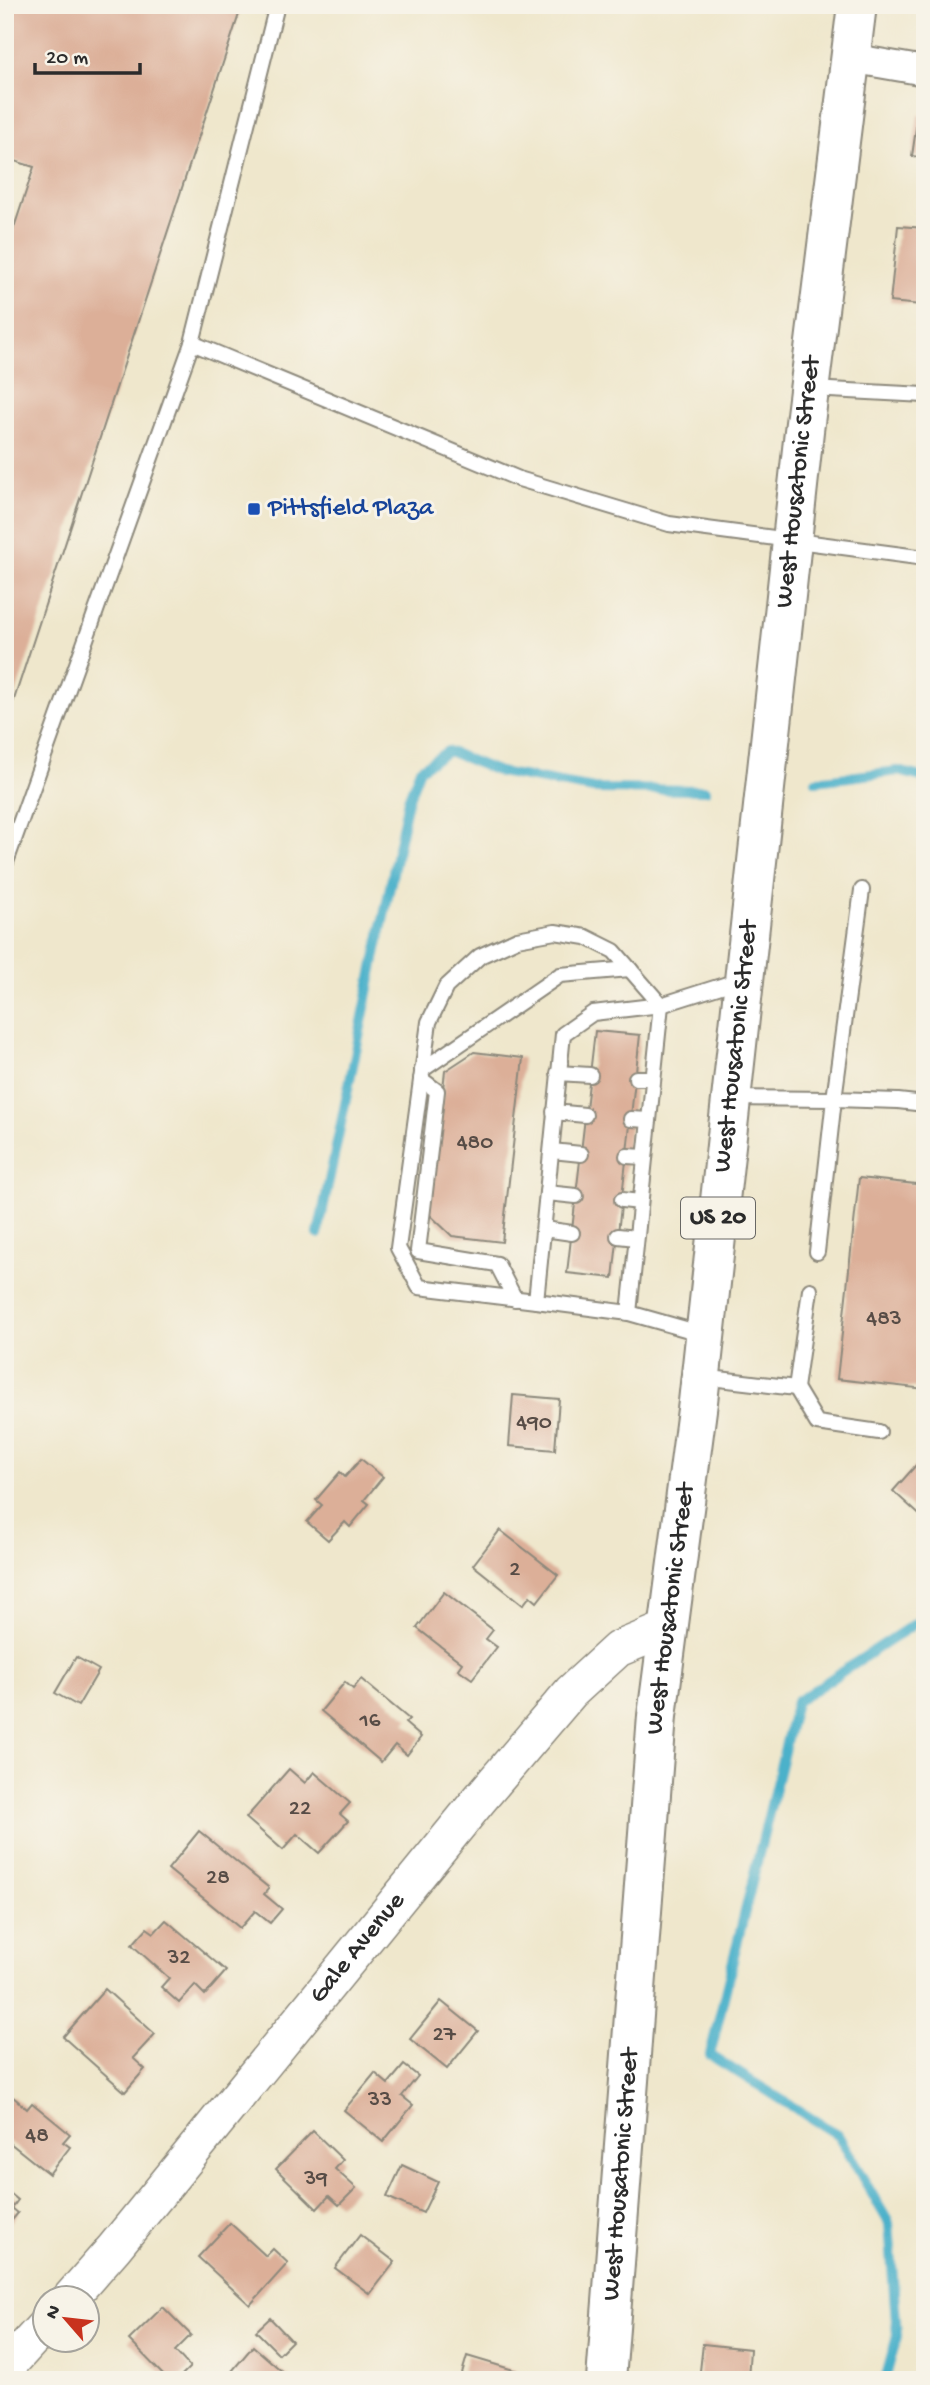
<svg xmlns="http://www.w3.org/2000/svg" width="930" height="2385" font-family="'Gochi Hand',sans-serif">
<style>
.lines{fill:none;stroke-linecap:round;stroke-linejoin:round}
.stream{stroke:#4bb1ca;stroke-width:10}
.building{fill:#dcaf98}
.service-casing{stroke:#8d897c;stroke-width:18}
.minor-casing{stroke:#8d897c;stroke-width:32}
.tertiary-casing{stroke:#8d897c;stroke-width:38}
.trunk-casing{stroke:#8d897c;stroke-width:42}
.service{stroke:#fff;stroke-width:14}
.minor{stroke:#fff;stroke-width:28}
.tertiary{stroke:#fff;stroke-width:35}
.trunk{stroke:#fff;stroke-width:38}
.transit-dot{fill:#1a4fb4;stroke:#f7f3e8;stroke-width:2.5}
.labels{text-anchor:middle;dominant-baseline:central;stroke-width:6;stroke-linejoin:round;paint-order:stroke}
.number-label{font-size:23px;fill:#574c46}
.shield{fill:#f7f3e8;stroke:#686764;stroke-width:2}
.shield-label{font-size:24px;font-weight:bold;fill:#2b2b2b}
.street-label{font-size:26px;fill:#2b2b2b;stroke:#f7f3e8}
.transit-label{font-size:26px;fill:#164399;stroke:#f7f3e8;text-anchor:start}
</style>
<rect width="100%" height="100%" fill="#f7f3e8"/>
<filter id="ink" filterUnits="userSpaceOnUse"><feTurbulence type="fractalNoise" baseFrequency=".0143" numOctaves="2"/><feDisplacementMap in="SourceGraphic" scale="14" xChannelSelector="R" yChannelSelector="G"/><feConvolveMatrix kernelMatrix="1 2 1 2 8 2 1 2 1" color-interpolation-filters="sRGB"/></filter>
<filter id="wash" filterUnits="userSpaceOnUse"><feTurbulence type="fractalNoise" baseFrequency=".00686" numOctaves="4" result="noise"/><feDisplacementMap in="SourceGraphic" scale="28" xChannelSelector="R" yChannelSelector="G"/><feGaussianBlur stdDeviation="1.57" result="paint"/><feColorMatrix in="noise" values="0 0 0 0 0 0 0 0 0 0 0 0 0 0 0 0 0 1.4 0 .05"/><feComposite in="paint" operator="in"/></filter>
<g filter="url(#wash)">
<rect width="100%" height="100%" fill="#efe7cc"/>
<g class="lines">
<g class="stream">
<polyline points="816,781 898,771 925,778"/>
<polyline points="318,1234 408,800 420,769 448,751 499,772 594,789 706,790"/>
<polyline points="885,2380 897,2336 889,2223 838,2135 710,2055 796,1702 925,1617"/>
</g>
</g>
<g id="blocks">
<g class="building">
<polygon points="5,5 242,5 6,724 5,255 34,167 5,158 5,20 7,13 5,13"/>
<polygon points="918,115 925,116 925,158 912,156"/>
<polygon points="898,226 925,228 925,274 921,305 890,302"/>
<polygon points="595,1031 640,1035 613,1278 567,1273"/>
<polygon points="474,1052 523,1058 502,1242 452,1236 429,1214 445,1071"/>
<polygon points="859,1178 925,1185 925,1218 920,1258 925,1259 925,1389 837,1379"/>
<polygon points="513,1395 559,1399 555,1450 509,1446"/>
<polygon points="925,1455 925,1520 893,1491"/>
<polygon points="361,1459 383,1477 364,1500 369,1504 350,1527 345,1522 328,1540 307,1522 322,1505 316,1500 340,1472 345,1477"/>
<polygon points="500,1530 558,1575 537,1602 530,1596 523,1605 473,1565"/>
<polygon points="444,1592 493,1630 486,1639 497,1647 472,1679 458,1669 462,1663 417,1628"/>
<polygon points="76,1657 99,1670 78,1706 55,1693"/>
<polygon points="361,1679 409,1719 405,1723 421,1737 407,1755 395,1745 381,1762 321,1711 345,1682 353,1689"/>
<polygon points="289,1769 305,1783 314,1772 350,1803 340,1814 348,1821 319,1853 297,1834 283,1850 246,1818"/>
<polygon points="199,1831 269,1888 264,1894 282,1909 270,1923 255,1911 240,1928 168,1869"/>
<polygon points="166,1920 226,1971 205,1995 195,1985 179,2003 161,1987 169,1978 132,1945 147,1928 154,1933"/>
<polygon points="105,1989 155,2034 133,2058 145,2069 125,2092 63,2037"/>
<polygon points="441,2001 478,2031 447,2069 410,2039"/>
<polygon points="404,2065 418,2076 402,2096 413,2105 383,2142 344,2110 375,2073 388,2084"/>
<polygon points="12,2096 27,2109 32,2103 70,2134 63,2142 70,2147 49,2174 5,2139 5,2104"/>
<polygon points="313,2131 343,2160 335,2169 356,2188 339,2205 329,2196 317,2209 276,2169"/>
<polygon points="402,2165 438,2182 423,2213 387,2197"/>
<polygon points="5,2189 18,2200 12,2208 18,2213 7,2226 5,2224"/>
<polygon points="230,2223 266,2256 273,2249 288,2263 250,2305 198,2257"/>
<polygon points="360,2235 395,2262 370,2294 335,2268"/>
<polygon points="163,2307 191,2335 175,2351 190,2367 177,2380 168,2380 129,2340"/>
<polygon points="270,2318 292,2341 279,2354 256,2331"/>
<polygon points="703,2344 750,2349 748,2380 699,2380"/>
<polygon points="253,2346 292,2380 243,2380 232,2371"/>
<polygon points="467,2356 517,2371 515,2380 460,2380"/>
</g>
</g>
</g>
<g filter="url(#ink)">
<use href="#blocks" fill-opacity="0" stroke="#8d897c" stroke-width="2"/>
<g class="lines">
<g class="service-casing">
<g id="service">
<polyline points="192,343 277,5"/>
<polyline points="811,389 925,395"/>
<polyline points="5,865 192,343 519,479 669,524 925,558"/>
<polyline points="862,890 834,1099 898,1101 925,1104"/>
<polyline points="422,1070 560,975 630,969"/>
<polyline points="558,1073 590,1075"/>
<polyline points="636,1078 653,1078"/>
<polyline points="421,1079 437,1091 418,1251 497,1264 515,1299"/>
<polyline points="732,1098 834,1099 817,1252"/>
<polyline points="554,1112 585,1115"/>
<polyline points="631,1119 649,1120"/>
<polyline points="552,1151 581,1154"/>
<polyline points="627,1156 645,1157"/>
<polyline points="547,1193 576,1196"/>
<polyline points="622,1200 640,1202"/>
<polyline points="544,1229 572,1233"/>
<polyline points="618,1236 636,1238"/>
<polyline points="536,1301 419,1287 398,1248 429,1022 446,987 480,956 517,939 555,932 586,937 614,951 661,1005 629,1313"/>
<polyline points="703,1334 629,1313 536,1301 563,1034 593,1013 661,1005 743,979"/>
<polyline points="702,1377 796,1388 810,1290"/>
<polyline points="796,1388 817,1423 879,1432"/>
</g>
</g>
<g class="minor-casing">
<polyline id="minor" points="850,58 925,71"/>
</g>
<g class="tertiary-casing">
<g id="tertiary">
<path id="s1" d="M70 2298 114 2248 479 1800 571 1692 618 1649 669 1628"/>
<polyline points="5,2369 46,2324"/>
</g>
</g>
<g class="trunk-casing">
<g id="trunk">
<path id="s2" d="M606 2380 657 1716 698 1402 804 431 857 5"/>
</g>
</g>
<use href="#service" class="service"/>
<use href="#minor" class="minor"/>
<use href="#tertiary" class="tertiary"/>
<use href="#trunk" class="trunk"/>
</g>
</g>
<rect class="transit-dot" x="247" y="502" width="14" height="14" rx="3.5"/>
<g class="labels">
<g class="number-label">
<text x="475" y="1143">480</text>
<text x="884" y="1319">483</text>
<text x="534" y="1423">490</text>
<text x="515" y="1570">2</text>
<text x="370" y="1721">16</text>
<text x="300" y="1809">22</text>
<text x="218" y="1878">28</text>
<text x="179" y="1958">32</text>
<text x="444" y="2035">27</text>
<text x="380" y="2100">33</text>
<text x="37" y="2136">48</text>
<text x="316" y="2179">39</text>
</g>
<rect class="shield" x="681" y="1197.5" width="74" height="41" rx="5"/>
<g class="shield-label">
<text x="718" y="1218">US 20</text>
</g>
<g class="street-label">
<text stroke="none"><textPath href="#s2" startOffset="1908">West Housatonic Street</textPath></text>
<text stroke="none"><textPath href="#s2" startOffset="1340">West Housatonic Street</textPath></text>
<text stroke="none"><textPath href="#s2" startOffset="774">West Housatonic Street</textPath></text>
<text stroke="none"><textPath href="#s1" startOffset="453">Gale Avenue</textPath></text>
<text stroke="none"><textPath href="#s2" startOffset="206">West Housatonic Street</textPath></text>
</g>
<g class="transit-label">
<text x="268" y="509">Pittsfield Plaza</text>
</g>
</g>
<rect width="930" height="2385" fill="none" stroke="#f7f3e8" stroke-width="28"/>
<g transform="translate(66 2319) rotate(298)"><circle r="33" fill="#f7f3e8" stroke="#a5a39c" stroke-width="2"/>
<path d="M0-5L12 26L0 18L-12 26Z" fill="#c8321e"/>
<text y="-10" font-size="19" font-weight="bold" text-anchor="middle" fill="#2b2b2b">N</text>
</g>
<path d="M35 63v10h105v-10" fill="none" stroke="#2b2b2b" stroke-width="3.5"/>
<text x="46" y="63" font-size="21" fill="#2b2b2b" stroke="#f7f3e8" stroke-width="5" paint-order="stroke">20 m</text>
</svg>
